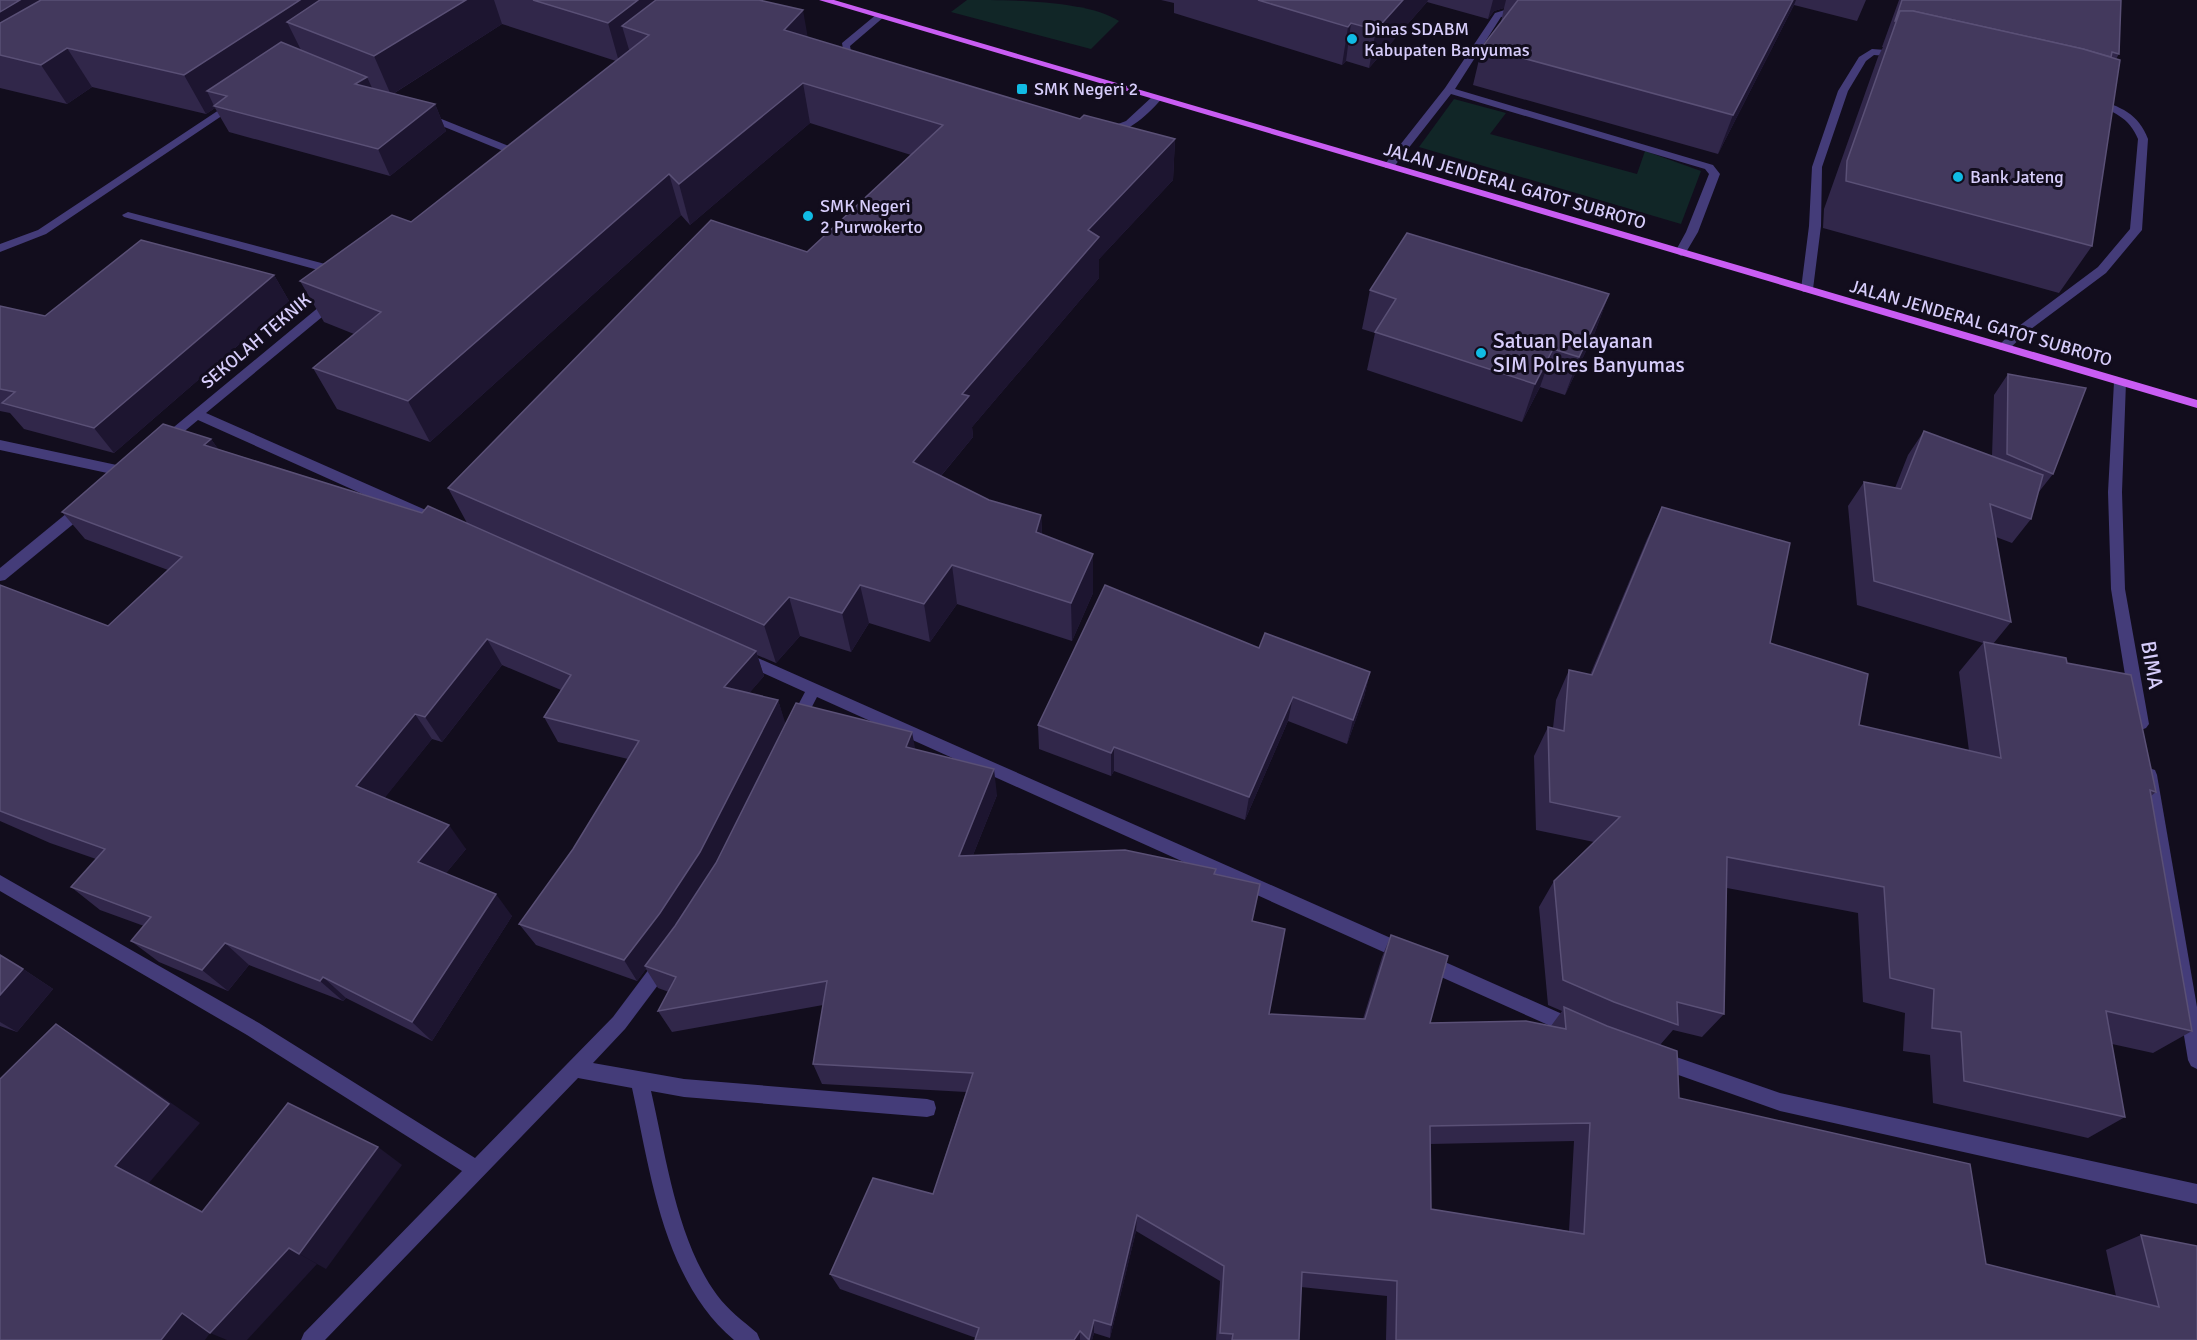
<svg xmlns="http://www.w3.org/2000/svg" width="2197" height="1340" font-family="Signika,sans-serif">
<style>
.green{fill:#112627}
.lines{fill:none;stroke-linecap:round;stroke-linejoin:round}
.minor{fill:#443c79;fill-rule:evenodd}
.major{fill:#c95df3;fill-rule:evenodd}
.wall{fill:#31274a;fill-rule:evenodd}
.shaded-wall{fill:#1d1530}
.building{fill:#43395d;stroke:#5a5076;stroke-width:1.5;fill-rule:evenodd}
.poi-dot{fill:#11bbe4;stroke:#120d1d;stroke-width:2}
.labels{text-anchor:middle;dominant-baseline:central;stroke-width:6;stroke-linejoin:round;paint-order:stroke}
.far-poi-label{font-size:18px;fill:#d7cdfb;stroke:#120d1d;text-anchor:start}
.far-street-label{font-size:18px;fill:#d7cdfb;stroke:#120d1d}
.poi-label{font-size:21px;fill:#d7cdfb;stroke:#120d1d;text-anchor:start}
.street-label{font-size:21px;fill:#d7cdfb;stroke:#120d1d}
</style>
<rect width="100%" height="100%" fill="#120d1d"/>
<g class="green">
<path d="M967 0C1008 0 1087 0 1119 21L1091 49 951 12Z"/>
<polygon points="1454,99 1506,113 1490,134 1637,174 1645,151 1701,171 1681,224 1419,147"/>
</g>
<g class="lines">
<g class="minor">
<polygon points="1508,9 1520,9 1525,12 1501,17 1455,89 1713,165 1720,174 1698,232 1685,254 1681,256 1675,252 1686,232 1709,174 1705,169 1451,94 1393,168 1385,168 1385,164 1445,88 1495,13"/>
<polygon points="877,14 885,16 850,46 851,51 863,56 863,60 844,55 842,43"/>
<polygon points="1872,49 1899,51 1904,54 1899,57 1874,55 1866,61 1848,91 1822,167 1821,226 1813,289 1811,292 1803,292 1801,289 1809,226 1812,167 1838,91 1859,57"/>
<path d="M1153 96 1162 98C1149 114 1125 137 1102 134V130L1126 121Z"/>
<path d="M2095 99C2120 106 2139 114 2148 139L2142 230 2106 273 2027 332 2008 350H2000L1998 347 2000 344 2019 326 2098 267 2130 229 2138 139C2129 117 2113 111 2091 104V100Z"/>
<polygon points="234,100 239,103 238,105 46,234 0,252 0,244 38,230"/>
<polygon points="424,112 521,151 522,153 517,156 513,155 420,117 420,113"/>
<polygon points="128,212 344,269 346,272 340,276 124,217 122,215"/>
<polygon points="335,296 341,300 339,303 206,413 437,515 439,519 437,523 427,523 198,420 169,444 164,446 157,441 331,297"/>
<polygon points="2120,378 2126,382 2122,492 2125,589 2149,724 2146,728 2141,730 2136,728 2133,724 2111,589 2108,492 2114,382"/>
<polygon points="0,440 126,467 133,472 126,477 0,450"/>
<polygon points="83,503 90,508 88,512 5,580 0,581 0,568 78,504"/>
<polygon points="742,651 1411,947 1414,953 1411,959 1405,961 1399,959 817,697 801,728 796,730 791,728 788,724 805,692 737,661 735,657 737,653"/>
<polygon points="2149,768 2155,770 2157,775 2197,1007 2197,1069 2191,1066 2188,1060 2141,775 2143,770"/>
<path d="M0 875 259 1023 475 1158 613 1017 658 957 664 955 670 957 673 963 670 969 625 1029 593 1063 684 1079 927 1099 934 1101 936 1108 934 1115 927 1117 684 1097 651 1091C666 1156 677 1241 717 1295 728 1310 743 1321 757 1333L760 1340H734C663 1280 651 1174 632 1088L578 1078 325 1340H301L304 1333 462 1171 247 1035 0 891Z"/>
<polygon points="1427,954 1578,1021 1581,1027 1578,1033 1572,1036 1566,1033 1421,968 1418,962 1421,956"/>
<polygon points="1659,1051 1780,1093 2197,1184 2197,1204 1780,1111 1653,1066 1650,1060 1653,1054"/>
</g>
<polygon class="major" points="819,0 834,0 2197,400 2197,408"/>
</g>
<g class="wall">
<path d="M0 0H759L807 37 1080 119 1175 139 1173 180 1099 259V278L972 427 973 437 941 476 989 500 1041 515 1042 534 1093 593 1072 641 957 604 930 642 869 623 851 652 800 636 776 663 757 655 764 676 749 693 778 700 785 724 916 749 997 795 973 855 1216 874 1252 921 1269 1014 1363 1019 1382 957 1391 935 1430 1023 1551 1026 1562 1011 1548 1005 1539 907 1554 881 1594 842 1536 830 1534 756 1548 727 1553 728 1556 700 1569 670 1590 675 1647 539 1662 507 1770 643 1859 725 1969 751 1959 672 1983 643 1857 605 1848 506 1864 482 1895 488 1908 455 1924 431 1992 456 1994 395 2008 374 2053 474 2038 493 2031 519 2012 543 1996 537 2011 622 1993 644 2067 663 2156 792 2151 796 2192 1031 2153 1053 2112 1044 2125 1117 2088 1138 1933 1103 1930 1055 1903 1051 1905 1013 1863 1002 1858 913 1727 888 1724 1014 1702 1037 1673 1030 1660 1045 1679 1098 1986 1264 2116 1296 2106 1250 2141 1235 2197 1340H1386L1387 1296 1301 1287 1299 1340H1216L1220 1281 1136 1231 1110 1338 1094 1333 1092 1340H975L976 1338 840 1289 830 1274 933 1194 966 1092 822 1084 813 1064 823 1005 672 1032 658 1011 669 992 658 988 646 969 637 981 536 945 519 924 573 849 628 759 558 742 544 717 561 690 502 665 442 742 432 739 384 798 466 849 446 873 512 916 432 1041 346 998 343 1001 249 965 228 991 159 962 131 941 144 926 100 910 71 887 96 859 50 843 0 821V585L108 626 168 570 85 539 62 512 211 439 218 449 422 513 467 523 448 488 807 252 911 155 810 123 690 225 681 215 430 442 337 409 313 368 354 334 324 322 300 281 411 222 616 61 502 24 393 94 435 104 446 131 390 176 229 132 215 108 206 114 92 87 67 104 0 88ZM1574 1141 1569 1231 1431 1209 1430 1144Z"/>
<polygon points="1161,0 1866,0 1857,21 1794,5 1718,154 1473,85 1482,47 1501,22 1504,8 1494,11 1488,19 1427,2 1369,68 1346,61 1342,65 1174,13 1174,3"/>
<polygon points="1899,0 2121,0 2119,54 2116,59 2092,246 2059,293 1823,228 1824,209 1878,57 1883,47 1882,47"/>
<polygon points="274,275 289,301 114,453 24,429 10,413 0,411 0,306 45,316"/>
<polygon points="1370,290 1609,294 1595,332 1565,395 1540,387 1522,422 1367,370 1375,333 1362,329"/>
<polygon points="1259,648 1370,672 1364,697 1347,744 1288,721 1245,820 1114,771 1111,776 1039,749 1038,725"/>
<polygon points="0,955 23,969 53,989 17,1032 0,1026"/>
</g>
<g class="shaded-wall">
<polygon points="20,0 60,0 0,55 0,12"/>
<polygon points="300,0 376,0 287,22 301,50 227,96 207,91 215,108 206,114 184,75"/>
<polygon points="466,0 494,0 502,24 391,95 374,56"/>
<polygon points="638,0 659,0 622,26 630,53 619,62 608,23"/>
<polygon points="1403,0 1428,0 1427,2 1369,68 1376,30"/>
<polygon points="1493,0 1506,0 1504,8 1494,11 1488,19"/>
<polygon points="1793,0 1796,0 1794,5 1718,154 1733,115"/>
<polygon points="803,10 810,50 784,30"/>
<polygon points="1351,23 1346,61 1342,65 1348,27"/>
<polygon points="67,48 92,87 67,104 41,65"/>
<polygon points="367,77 379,103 355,84"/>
<polygon points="803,83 810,123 690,225 679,184"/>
<polygon points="435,104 446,131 390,176 378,149"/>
<polygon points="1175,139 1173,180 1099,259 1099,278 972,427 973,437 919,502 913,462 962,394 1088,230"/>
<polygon points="669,174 681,215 430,442 408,401"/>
<polygon points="274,275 289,301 114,453 94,428"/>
<polygon points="1609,294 1595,332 1565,395 1579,357"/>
<polygon points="1553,349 1540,387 1522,422 1535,384"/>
<polygon points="211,439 230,466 204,445"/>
<polygon points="1041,515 1043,555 1036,532"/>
<polygon points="1093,554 1093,593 1072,641 1071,603"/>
<polygon points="952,565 957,604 930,642 924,604"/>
<polygon points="860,585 869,623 851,652 842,613"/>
<polygon points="789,597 800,636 776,663 764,625"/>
<polygon points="487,639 502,665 442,742 425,717"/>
<polygon points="756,651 764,676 733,712 724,687"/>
<polygon points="1370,672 1364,697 1347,744 1353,720"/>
<polygon points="1293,697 1288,721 1245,820 1249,797"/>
<polygon points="778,700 786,725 711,875 672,935 645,966 646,969 637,981 624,960"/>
<polygon points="415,714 432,739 375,810 356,786"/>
<polygon points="912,732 917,758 906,747"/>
<polygon points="1114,747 1114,771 1111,776 1111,753"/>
<polygon points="994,769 997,795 963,880 959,856"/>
<polygon points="449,825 466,849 437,884 418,862"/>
<polygon points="496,894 512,916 432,1041 412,1022"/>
<polygon points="225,943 249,965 228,991 202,970"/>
<polygon points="23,969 53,989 17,1032 0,1022 0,995"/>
<polygon points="323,977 346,998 343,1001 320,981"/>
<polygon points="56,1024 88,1045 200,1123 148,1184 115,1166"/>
<polygon points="378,1147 402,1165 326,1269 299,1254"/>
<polygon points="1137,1215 1136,1231 1110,1338 1111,1325"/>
<polygon points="289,1248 317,1264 247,1340 227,1340 210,1333"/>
<polygon points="182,1313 215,1326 205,1340 161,1340"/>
<polygon points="1094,1320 1094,1333 1092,1340 1089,1340"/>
<polygon points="1080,1331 1080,1340 1074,1340"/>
</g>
<g class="building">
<polygon points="0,0 20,0 0,12"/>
<polygon points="41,0 300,0 184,75 67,48 41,65 0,55 0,23"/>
<polygon points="320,0 466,0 374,56 287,22"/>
<polygon points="533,0 638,0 608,23"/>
<polygon points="656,0 759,0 803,10 784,30 1080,119 1084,115 1175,139 1088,230 1099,237 962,394 969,396 913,462 989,500 1041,515 1036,532 1093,554 1071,603 952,565 924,604 860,585 842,613 789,597 764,625 448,488 711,220 807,252 943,125 803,83 679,184 669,174 408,401 313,368 381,312 300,281 392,215 411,222 649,35 622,26"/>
<polygon points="1258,0 1403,0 1376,30 1351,23 1348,27"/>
<polygon points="1518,0 1793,0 1733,115 1482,47"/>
<polygon points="1902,0 2121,0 2119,54 2112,52 2111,57 2083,49 1913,11 1900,11 1896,21 1895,21"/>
<polygon points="1900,11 1913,11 2083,49 2120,60 2092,246 1846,181 1847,161"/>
<polygon points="281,42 367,77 355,84 435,104 378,149 214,106 227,96 207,91"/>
<polygon points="1407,233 1609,294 1579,357 1553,349 1535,384 1375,332 1396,299 1370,290"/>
<polygon points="141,240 274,275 94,428 2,403 15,392 0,389 0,306 45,316"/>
<polygon points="2008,374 2086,388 2053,474 2007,454"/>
<polygon points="163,424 211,439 204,445 422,513 428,506 756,651 724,687 778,700 700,852 660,913 624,960 519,924 573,849 639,741 544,717 571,675 487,639 425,717 415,714 356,786 449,825 418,862 496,894 412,1022 323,977 320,981 225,943 202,970 131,941 151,917 71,887 105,849 21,819 0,811 0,585 108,626 182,557 62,512"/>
<polygon points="1924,431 2043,475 2031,519 1990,504 2011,622 1874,581 1864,482 1901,489"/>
<polygon points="1662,507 1790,543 1770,643 1868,674 1859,725 2001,758 1984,642 2066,658 2067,663 2131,675 2156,792 2150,790 2192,1031 2106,1011 2125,1117 1964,1081 1961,1032 1932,1028 1934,989 1890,978 1884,887 1727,857 1724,1014 1677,1002 1678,1025 1614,1002 1563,980 1554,881 1620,817 1550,802 1548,727 1564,731 1569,670 1592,675"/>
<polygon points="1105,585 1259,648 1265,633 1370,672 1353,720 1293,697 1249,797 1114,747 1111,753 1038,725"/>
<path d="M796 703 912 732 906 747 994 769 959 856 1125 850 1216 869 1214 874 1260 884 1252 921 1285 929 1269 1014 1365 1019 1391 935 1448 956 1430 1023 1526 1021 1566 1029 1564 1007 1607 1026 1677 1051 1679 1098 1970 1164 1986 1264 2159 1307 2141 1235 2197 1246V1340H1396L1397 1281 1302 1272 1299 1340H1232L1233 1334 1220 1333 1224 1266 1137 1215 1111 1325 1094 1320 1089 1340 1080 1331 1074 1340H975L979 1328 830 1274 873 1178 933 1194 973 1073 813 1064 827 981 658 1011 676 977 645 966 675 926 716 863ZM1590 1123 1584 1234 1431 1209 1430 1126Z"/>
<polygon points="0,955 23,969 0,995"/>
<polygon points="56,1024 169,1104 115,1166 202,1212 288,1103 378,1147 299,1254 289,1248 210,1333 182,1313 161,1340 0,1340 0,1079"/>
</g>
<g class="poi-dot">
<circle cx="1352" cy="39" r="6"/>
<rect x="1016" y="83" width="12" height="12" rx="3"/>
<circle cx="1958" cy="177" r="6"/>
<circle cx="808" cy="216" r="6"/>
<circle cx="1481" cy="353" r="6"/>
</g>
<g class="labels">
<g class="far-poi-label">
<text x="1364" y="29">Dinas SDABM<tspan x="1364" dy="21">Kabupaten Banyumas</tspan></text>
<text x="1034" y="89">SMK Negeri 2</text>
<text x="1970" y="177">Bank Jateng</text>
<text x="820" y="206">SMK Negeri<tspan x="820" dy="21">2 Purwokerto</tspan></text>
</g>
<g class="far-street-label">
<text transform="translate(1515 186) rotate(16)">JALAN JENDERAL GATOT SUBROTO</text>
<text transform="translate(1981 323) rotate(16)">JALAN JENDERAL GATOT SUBROTO</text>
<text transform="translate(256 341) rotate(-40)">SEKOLAH TEKNIK</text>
</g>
<g class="poi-label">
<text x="1493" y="341">Satuan Pelayanan<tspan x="1493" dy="24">SIM Polres Banyumas</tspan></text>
</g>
<g class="street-label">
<text transform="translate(2152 665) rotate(80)">BIMA</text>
</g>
</g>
</svg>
